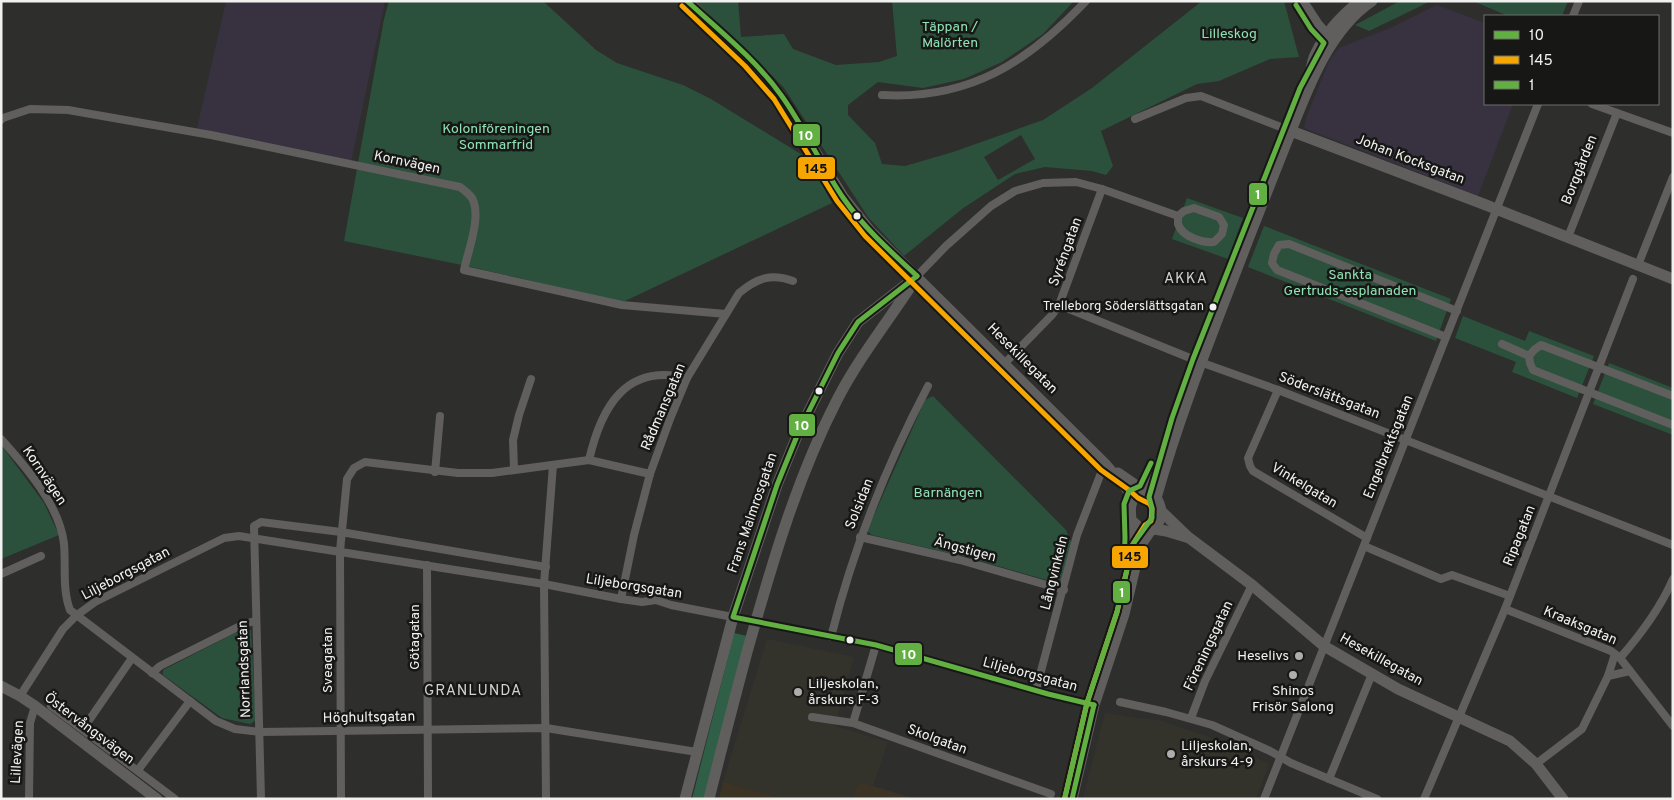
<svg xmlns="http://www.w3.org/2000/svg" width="1674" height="800" font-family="Overpass,sans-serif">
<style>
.built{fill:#34332b}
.industrial{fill:#383240}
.medical{fill:#3d3325}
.green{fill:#2b513d;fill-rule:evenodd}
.forest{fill:#2f5f46}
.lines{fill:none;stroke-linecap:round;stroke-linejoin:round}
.street{stroke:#605f5e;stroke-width:8}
.secondary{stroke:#605f5e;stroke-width:11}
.bus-1-casing{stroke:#171716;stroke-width:9}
.bus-2-casing{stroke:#171716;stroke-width:9}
.bus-3-casing{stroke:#171716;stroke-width:9}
.bus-1{stroke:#62b041;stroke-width:5}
.bus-2{stroke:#f7a600;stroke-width:5}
.bus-3{stroke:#62b041;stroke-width:5}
.bus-dot{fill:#f1f1ef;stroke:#171716;stroke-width:2}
.poi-dot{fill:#adadab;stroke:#171716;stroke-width:2}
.labels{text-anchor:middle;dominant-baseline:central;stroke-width:5;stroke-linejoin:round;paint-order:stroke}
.bus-label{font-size:13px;fill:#f1f1ef;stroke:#171716;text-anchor:end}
.park-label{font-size:14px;fill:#8fe3b5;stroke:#171716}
.street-label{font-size:14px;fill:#f1f1ef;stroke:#171716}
.poi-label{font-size:14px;fill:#f1f1ef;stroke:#171716;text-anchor:start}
.neighbourhood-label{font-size:15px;letter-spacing:1px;fill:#d2d2ce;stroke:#171716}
.line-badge{stroke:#171716;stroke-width:2}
.badge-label{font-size:14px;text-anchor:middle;font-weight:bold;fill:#fff}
.pale-badge-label{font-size:14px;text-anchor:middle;font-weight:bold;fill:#111}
</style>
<rect width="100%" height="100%" fill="#2e2e2d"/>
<g class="built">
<polygon points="767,639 854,657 835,726 888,742 873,786 859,782 853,799 784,799 723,782"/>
<polygon points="1105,713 1162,721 1226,743 1269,764 1256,799 1083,799"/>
</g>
<g class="industrial">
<polygon points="226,1 385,1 351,162 197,128"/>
<polygon points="1437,5 1485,23 1485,104 1513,104 1478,196 1304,128 1307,116 1329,61 1339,48 1395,26"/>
</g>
<g class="medical">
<polygon points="723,782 784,799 719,799"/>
<polygon points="859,782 873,786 916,799 853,799"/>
</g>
<g class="green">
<polygon points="389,1 543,1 596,50 617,63 683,85 711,99 809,159 832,203 623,302 467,266 344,241 384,19"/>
<path d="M695 1H738L741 37 784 34 793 49 836 65 879 62 897 56 892 1H1074L1043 34 1002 62 964 79 923 88 878 82 848 105V115L875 143 882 164 905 166 953 152 1043 120 1092 88 1202 1H1284L1299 57 1270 59 1219 81 1197 84 1101 131 1113 166 1106 175 1092 171 1045 167 1015 174 962 209 904 256 868 217 784 88 752 55ZM1021 135 1035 159 998 180 984 157Z"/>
<polygon points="1400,1 1431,1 1369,31 1355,25"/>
<polygon points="1473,1 1568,1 1562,16 1508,16"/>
<polygon points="1187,198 1243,218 1228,259 1172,239"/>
<polygon points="1264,226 1451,299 1436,341 1248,267"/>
<polygon points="1463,316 1525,341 1529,331 1594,356 1577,398 1512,372 1516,362 1455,338"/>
<polygon points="1609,363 1673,388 1673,435 1593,404"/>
<polygon points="933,396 1066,530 1072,544 1062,581 1057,583 966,557 872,535 867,531 925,400"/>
<polygon points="1,445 44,503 59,535 1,559"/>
<polygon points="247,627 251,631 256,720 250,724 222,718 163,675 163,670"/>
</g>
<polygon class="forest" points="734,633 747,636 705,799 692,799"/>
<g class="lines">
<g class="street">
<polyline points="1573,16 1579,1"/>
<path d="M882 95C970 100 1028 62 1086 1"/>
<polyline points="1592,104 1673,133"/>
<polyline points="1135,119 1186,98 1201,96 1291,131"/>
<path d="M1 120 3 118 30 109 68 110 211 135 460 187C464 190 469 194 472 198 482 216 468 251 464 270L622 305 726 314"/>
<path d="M1194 208 1219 217 1224 225 1222 234 1214 242C1203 243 1182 237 1178 224 1178 223 1178 217 1178 216L1184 211Z"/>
<polyline points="1568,237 1617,113"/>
<polyline points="1638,265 1673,177"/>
<polyline points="917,276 946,246 991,206 1015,191 1043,183 1076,182 1102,189 1178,216"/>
<polyline points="1059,305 1200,362 1278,390 1673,545"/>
<polyline points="1446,337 1277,270 1272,263 1274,254 1279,245 1289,244 1457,311"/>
<polyline points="1502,344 1529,356"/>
<polyline points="1005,363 1052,315 1059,305 1102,189"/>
<polyline points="1278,390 1248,458 1250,466 1253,471 1367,538"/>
<polyline points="1673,396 1541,345 1534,350 1529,356 1530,363 1533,370 1673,425"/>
<path d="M1 439C26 467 60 506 64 544 66 566 62 589 70 610L216 721 235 729 260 732 546 728 697 752"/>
<path d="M589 460C601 408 625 363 687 378"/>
<polyline points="514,469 513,440 519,415 531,379"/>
<polyline points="435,472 440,416"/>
<polyline points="860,537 960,560 1064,590"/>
<polyline points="1364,546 1441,579 1452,575 1510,596"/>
<polyline points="427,565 428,799"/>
<polyline points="1,574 41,556"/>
<path d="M621 599 634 535 650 474 670 419 687 378 739 293C757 278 771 273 793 281"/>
<polyline points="1505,609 1611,651 1620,658 1673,726"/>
<path d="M831 637C853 549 886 466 928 386"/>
<path d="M1620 658C1641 634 1660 609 1673 579"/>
<polyline points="152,673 160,666 244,624 255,621"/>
<polyline points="1608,676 1630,671"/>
<polyline points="1036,690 1077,535 1101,473 1106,465"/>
<polyline points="20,696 63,629 77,615 95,602 224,538 239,536 544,584 621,599 642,602 656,600 671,605 876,645 1048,694 1094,705"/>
<polyline points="1120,702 1166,712 1212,725 1270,751 1291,763 1377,799"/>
<polyline points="51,706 175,799"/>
<polyline points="812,717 853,723 1051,794"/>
<polyline points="1191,718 1205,681 1252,585"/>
<polyline points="853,723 876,645"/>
<polyline points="83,729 132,658"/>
<polyline points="1536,764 1582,729 1608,676 1615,654"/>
<polyline points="138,770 190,701"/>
<polyline points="1329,779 1372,674"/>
<polyline points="29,799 30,723 35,706"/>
<polyline points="261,799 254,526 261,522 341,532 546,567"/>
<polyline points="341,799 340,551 347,479 354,468 365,462 458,473 492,473 589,460 650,474"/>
<polyline points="546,799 544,584 553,465"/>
<polyline points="1264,799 1538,104"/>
<polyline points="1424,799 1505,609 1633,279"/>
</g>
<g class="secondary">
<polyline points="687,1 750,61 780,95 843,197 870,231 1106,465 1127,489 1132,500"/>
<polyline points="1302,1 1317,24 1331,40"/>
<path d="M1310 77C1311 69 1312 60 1316 53 1326 32 1342 15 1360 1"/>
<polyline points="1291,131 1486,205 1673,279"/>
<polyline points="1118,473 1134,484 1142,492"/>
<polyline points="1145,492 1161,460"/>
<path d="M1156 498C1181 409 1216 324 1249 237 1261 207 1273 176 1285 146 1305 96 1326 32 1372 1"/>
<polyline points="1161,511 1188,537 1252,585 1324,646 1398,689 1510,741 1536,764 1563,799"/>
<polyline points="1154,529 1166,531 1186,537"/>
<path d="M1131 560C1132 552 1133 544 1133 535 1132 521 1124 498 1142 492L1156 498C1163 508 1162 520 1154 529H1141L1132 521"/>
<polyline points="1,686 20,696 35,706 157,799"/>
<polyline points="685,799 733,617 777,485 799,431 838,353 858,322 917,276"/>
<path d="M709 799C721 750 734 701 747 652 771 567 796 480 837 400 858 359 886 324 911 286"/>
<polyline points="1072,799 1094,705 1124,614 1140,546 1151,530"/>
</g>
<g class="bus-1-casing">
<g id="bus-1">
<path d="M687 1C720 31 755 59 781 95 805 128 821 166 844 199 864 228 891 252 917 276"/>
<polyline points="917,276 858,322 838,353 799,431 777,485 733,617 876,645 1048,694 1094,705"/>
<polyline points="1072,799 1094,705"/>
</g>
</g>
<g class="bus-2-casing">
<polyline id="bus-2" points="682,6 745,66 774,99 837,201 865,236 1101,470 1129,490 1138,498 1150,504 1152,509 1151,521 1145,525 1133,544 1117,612 1087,703 1065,797"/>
</g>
<g class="bus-3-casing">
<g id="bus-3">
<polyline points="1124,564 1125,538 1124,504 1129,491 1140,486 1151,463"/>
<polyline points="1065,797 1087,703 1117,612 1133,544 1152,518 1152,508 1149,497 1172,418 1193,359 1300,88 1324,43 1311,29 1296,5"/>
</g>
</g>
<use href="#bus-1" class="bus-1"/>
<use href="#bus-2" class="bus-2"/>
<use href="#bus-3" class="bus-3"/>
</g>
<g class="bus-dot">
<circle cx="857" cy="216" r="4.5"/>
<circle cx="1213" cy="307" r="4.5"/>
<circle cx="819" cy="391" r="4.5"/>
<circle cx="850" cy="640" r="4.5"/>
</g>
<g class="poi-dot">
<circle cx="1299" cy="656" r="5"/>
<circle cx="1293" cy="675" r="5"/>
<circle cx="798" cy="692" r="5"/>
<circle cx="1171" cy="754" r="5"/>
</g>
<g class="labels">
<g class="bus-label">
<text x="1204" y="307">Trelleborg Söderslättsgatan</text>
</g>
<g class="park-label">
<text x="950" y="27">Täppan /<tspan x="950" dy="16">Malörten</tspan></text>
<text x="1229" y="34">Lilleskog</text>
<text x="496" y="129">Koloniföreningen<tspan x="496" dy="16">Sommarfrid</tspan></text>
<text x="1350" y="275">Sankta<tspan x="1350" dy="16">Gertruds-esplanaden</tspan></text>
<text x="948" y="493">Barnängen</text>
</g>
<g class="street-label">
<text transform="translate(1410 160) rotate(21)">Johan Kocksgatan</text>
<text transform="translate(407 163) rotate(12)">Kornvägen</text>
<text transform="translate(1580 170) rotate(-68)">Borggården</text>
<text transform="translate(1066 252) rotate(-70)">Syréngatan</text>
<text transform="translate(1022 359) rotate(45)">Hesekillegatan</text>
<text transform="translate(1329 396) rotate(21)">Söderslättsgatan</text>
<text transform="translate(664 407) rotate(-67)">Rådmansgatan</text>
<text transform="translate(1389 447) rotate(-68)">Engelbrektsgatan</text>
<text transform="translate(44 476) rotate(56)">Kornvägen</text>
<text transform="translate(1304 486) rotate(31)">Vinkelgatan</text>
<text transform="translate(860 504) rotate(-68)">Solsidan</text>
<text transform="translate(753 513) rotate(-71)">Frans Malmrosgatan</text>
<text transform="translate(1520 536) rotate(-68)">Ripagatan</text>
<text transform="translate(965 550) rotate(15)">Ängstigen</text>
<text transform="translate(1055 573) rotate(-76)">Långvinkeln</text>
<text transform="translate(126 574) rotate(-28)">Liljeborgsgatan</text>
<text transform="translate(634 587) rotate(9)">Liljeborgsgatan</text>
<text transform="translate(1580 626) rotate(23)">Kraaksgatan</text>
<text transform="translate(415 637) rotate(-90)">Götagatan</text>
<text transform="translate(1209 646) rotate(-65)">Föreningsgatan</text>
<text transform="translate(328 660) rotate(-90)">Sveagatan</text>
<text transform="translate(1381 660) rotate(29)">Hesekillegatan</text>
<text transform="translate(245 669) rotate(-92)">Norrlandsgatan</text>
<text transform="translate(1030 675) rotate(15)">Liljeborgsgatan</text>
<text transform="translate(369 718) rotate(-1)">Höghultsgatan</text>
<text transform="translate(89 729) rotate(37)">Östervångsvägen</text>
<text transform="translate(937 740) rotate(20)">Skolgatan</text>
<text transform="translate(18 752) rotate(-87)">Lillevägen</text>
</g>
<g class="poi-label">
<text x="1289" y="656" text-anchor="end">Heselivs</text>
<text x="808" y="684">Liljeskolan,<tspan x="808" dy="16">årskurs F-3</tspan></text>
<text x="1293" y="691" text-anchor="middle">Shinos<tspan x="1293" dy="16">Frisör Salong</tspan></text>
<text x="1181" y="746">Liljeskolan,<tspan x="1181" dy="16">årskurs 4-9</tspan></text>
</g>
<g class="neighbourhood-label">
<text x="1186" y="279">AKKA</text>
<text x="473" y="691">GRANLUNDA</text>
</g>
</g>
<g class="line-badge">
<rect x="792" y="123" width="29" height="24" rx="5" fill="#62b041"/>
<rect x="797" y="156" width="39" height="24" rx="5" fill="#f7a600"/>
<rect x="1248" y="182" width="20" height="24" rx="5" fill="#62b041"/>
<rect x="788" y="413" width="28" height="24" rx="5" fill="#62b041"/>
<rect x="1111" y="545" width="38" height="24" rx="5" fill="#f7a600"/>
<rect x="1112" y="580" width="19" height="24" rx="5" fill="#62b041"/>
<rect x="894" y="642" width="29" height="24" rx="5" fill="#62b041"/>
</g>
<g class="badge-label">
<text x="806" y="140">10</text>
<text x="1258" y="199">1</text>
<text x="802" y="430">10</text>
<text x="1122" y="597">1</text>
<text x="909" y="659">10</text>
</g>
<g class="pale-badge-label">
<text x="816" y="173">145</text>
<text x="1130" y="561">145</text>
</g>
<rect width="1674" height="800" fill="none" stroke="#f1f1ef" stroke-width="5"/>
<rect x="1484" y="15" width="175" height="90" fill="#171716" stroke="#6e6e6d"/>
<rect x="1494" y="31" width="25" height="8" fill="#62b041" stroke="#6e6e6d"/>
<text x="1529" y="40" font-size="15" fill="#f1f1ef">10</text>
<rect x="1494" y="56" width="25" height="8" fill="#f7a600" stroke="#6e6e6d"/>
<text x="1529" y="65" font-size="15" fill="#f1f1ef">145</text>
<rect x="1494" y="81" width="25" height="8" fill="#62b041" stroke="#6e6e6d"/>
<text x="1529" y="90" font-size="15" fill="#f1f1ef">1</text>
</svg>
